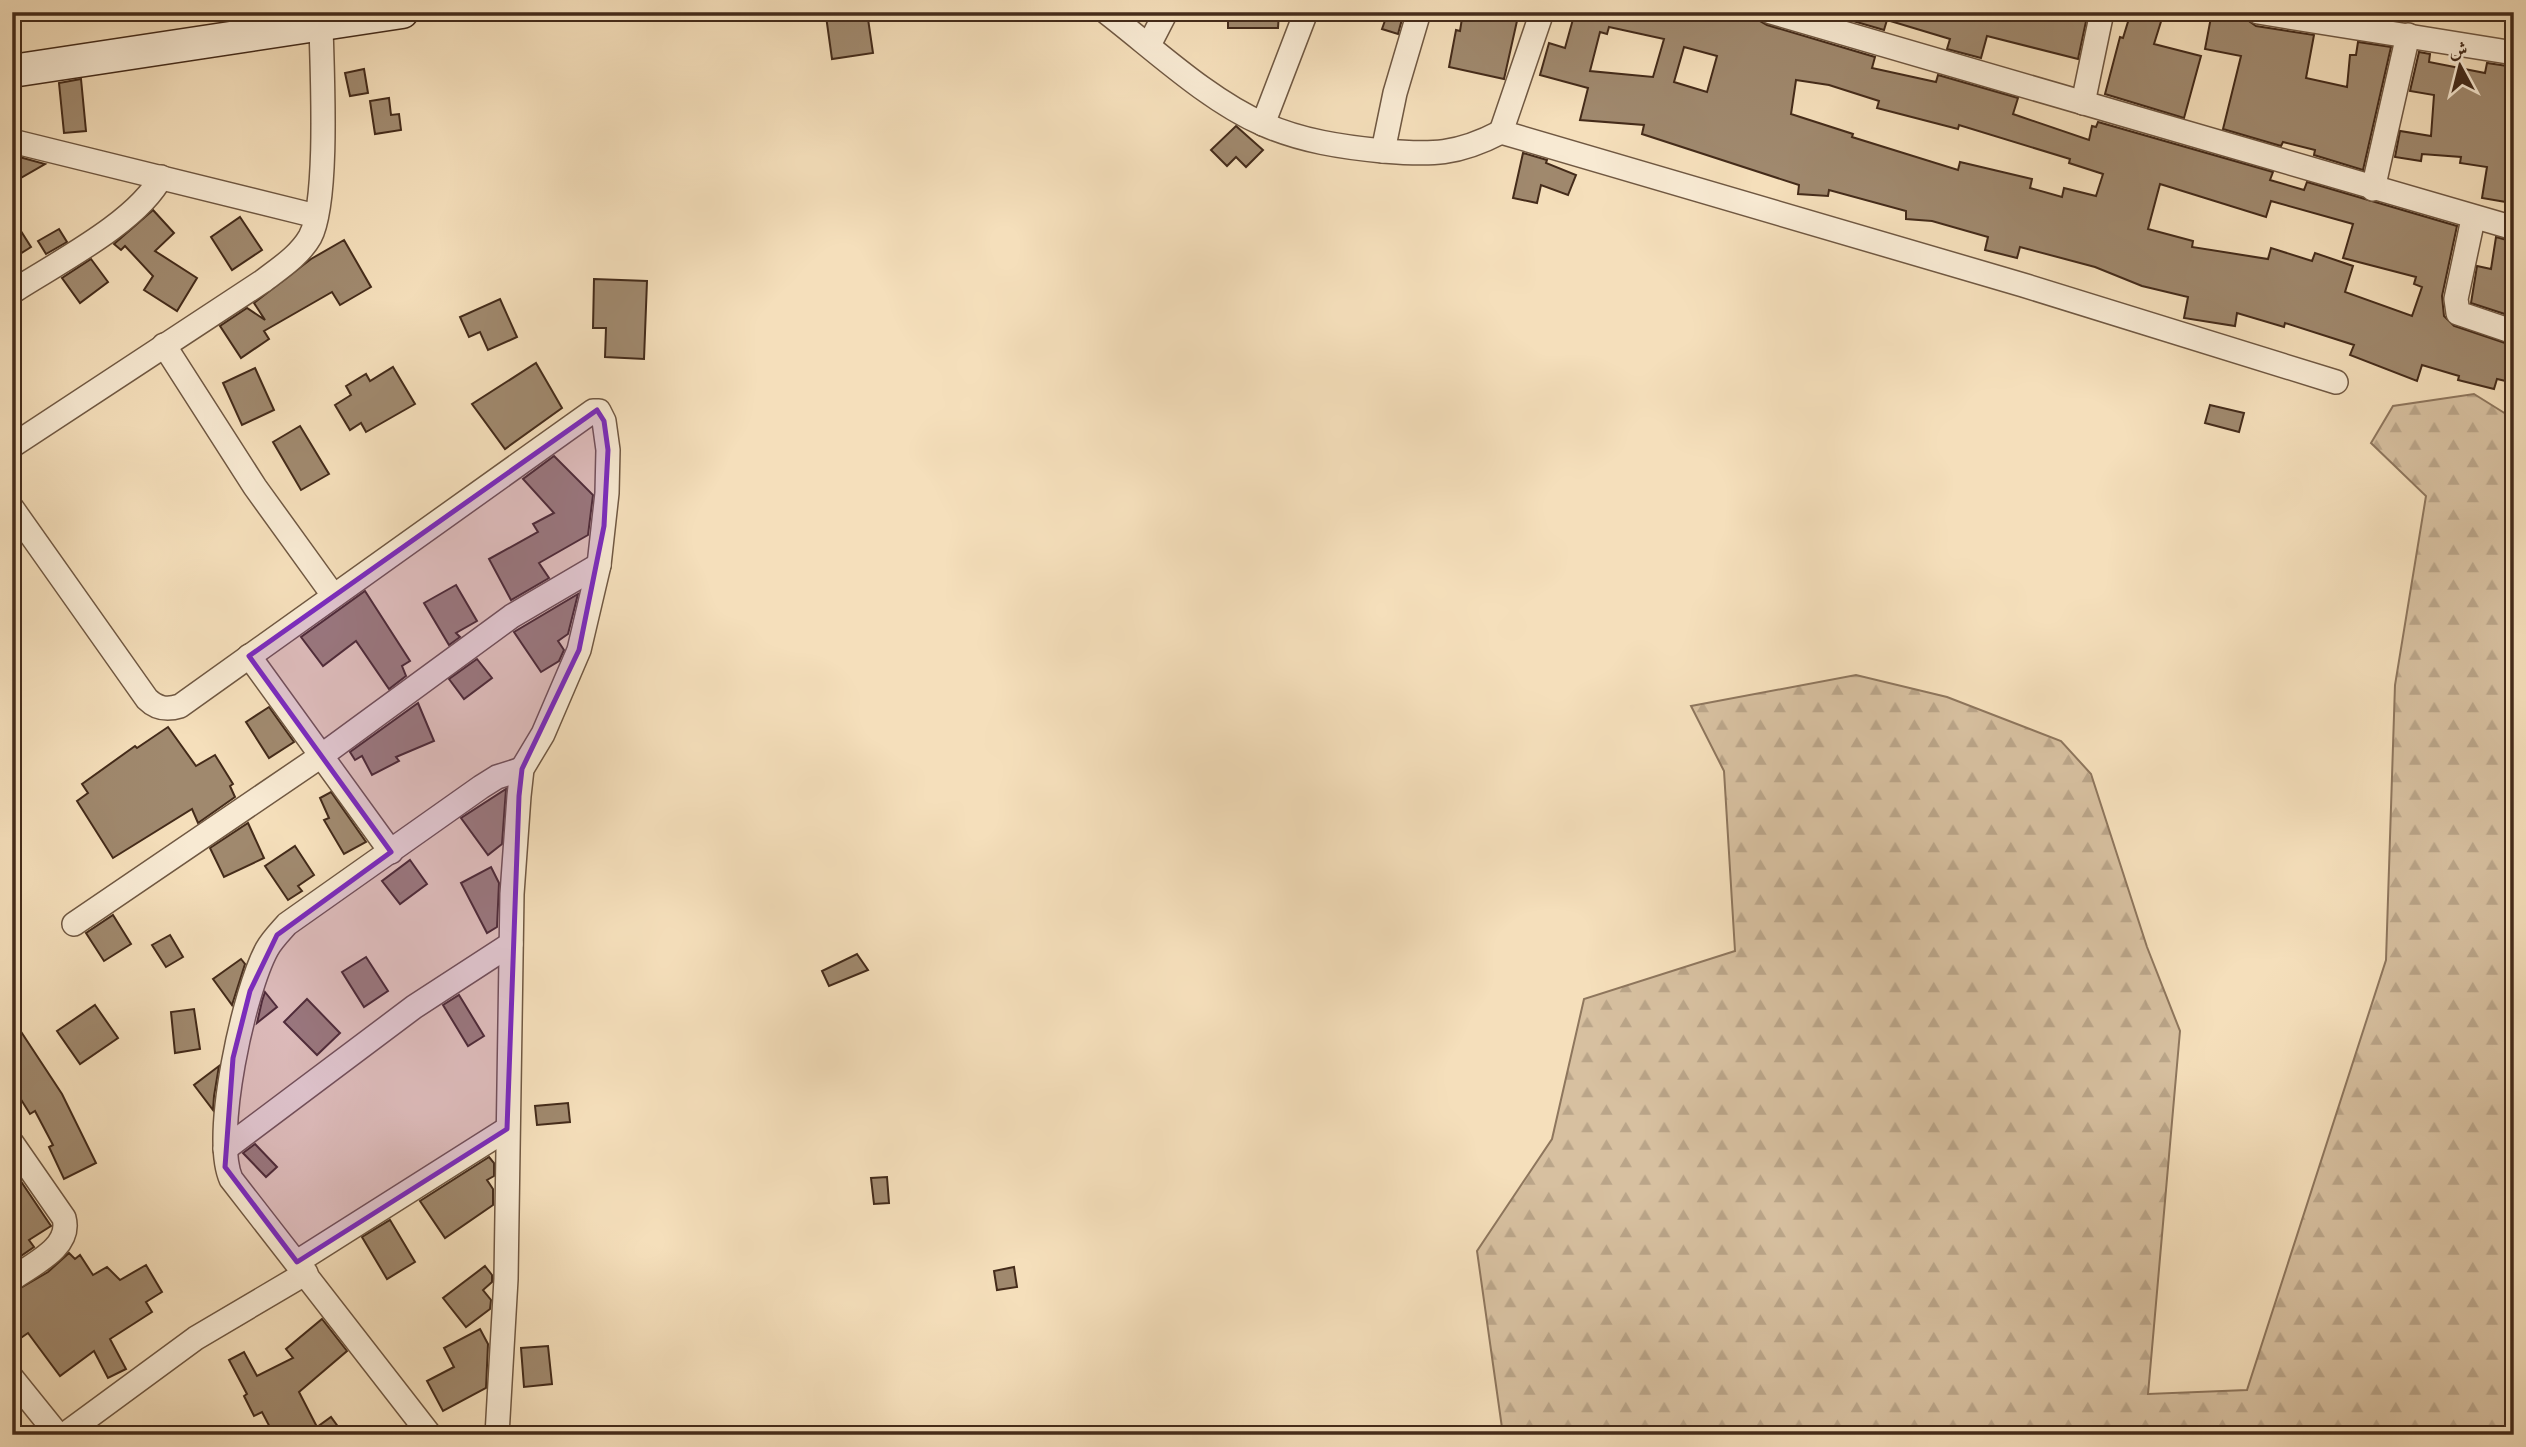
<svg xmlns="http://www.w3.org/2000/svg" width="2526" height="1447" font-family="Cardo,Amiri,serif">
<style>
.forest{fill:url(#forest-firs);stroke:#8e765d;stroke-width:2}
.building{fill:#a0896e;stroke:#442b1a;stroke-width:2;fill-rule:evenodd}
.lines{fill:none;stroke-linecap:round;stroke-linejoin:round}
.street-casing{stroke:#705842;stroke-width:26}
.secondary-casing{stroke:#442b1a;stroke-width:35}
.street{stroke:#f8ead3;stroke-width:23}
.secondary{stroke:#f8ead3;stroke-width:32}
.marked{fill:#7b2cbf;fill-opacity:0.2;stroke:#7b2cbf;stroke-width:5;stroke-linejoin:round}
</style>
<defs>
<pattern id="forest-firs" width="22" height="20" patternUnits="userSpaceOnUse" patternTransform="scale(1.75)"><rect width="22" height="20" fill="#d7c0a0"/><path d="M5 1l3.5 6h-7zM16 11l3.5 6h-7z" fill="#baa589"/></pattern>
</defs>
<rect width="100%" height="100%" fill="#f5dfbb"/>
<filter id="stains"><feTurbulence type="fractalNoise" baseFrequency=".00286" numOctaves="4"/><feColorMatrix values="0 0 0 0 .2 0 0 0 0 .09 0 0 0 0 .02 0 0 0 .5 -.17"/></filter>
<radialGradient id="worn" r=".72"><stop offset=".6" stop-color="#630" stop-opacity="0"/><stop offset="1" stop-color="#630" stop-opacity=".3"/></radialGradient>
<polygon class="forest" points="2474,394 2514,419 2514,1435 1503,1435 1477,1251 1552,1139 1584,999 1735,951 1724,771 1691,706 1856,675 1947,697 2061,741 2091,774 2147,947 2180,1031 2148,1394 2247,1390 2386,960 2395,685 2426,496 2371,443 2393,406"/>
<g class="building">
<polygon points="851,12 867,12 873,53 832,59 826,16"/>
<polygon points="1228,12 1279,12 1278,28 1228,28"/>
<polygon points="1388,12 1404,12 1398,34 1382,29"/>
<polygon points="1463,12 1519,12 1504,79 1449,67 1456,30 1460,31"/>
<path d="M1575 12H1757L1760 21 1767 25 1875 57 1872 68 1936 82 1938 75 2018 98 2013 114 2089 140 2092 126 2096 127 2098 122 2273 172 2270 180 2304 190 2307 182 2457 226 2442 296 2444 316 2454 326 2514 346V383L2497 379 2494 389 2458 380 2459 376 2422 365 2417 381 2350 355 2354 345 2285 323 2284 327 2237 313 2235 326 2184 318 2188 297 2142 286 2095 267 2020 247 2017 258 1985 250 1988 237 1932 221 1906 219V211L1829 190 1828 196 1798 194 1799 185 1642 134 1644 125 1580 120 1588 88 1540 75 1549 43 1565 48ZM1609 27 1664 39 1653 77 1590 71 1600 32 1607 34ZM1684 47 1717 56 1707 92 1674 82ZM1796 80 1829 85 1879 101 1877 108 1958 129 1959 125 2070 159 2069 163 2103 174 2096 196 2064 188 2062 197 2030 188 2032 179 1960 162 1958 170 1852 137 1853 134 1791 114ZM2160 184 2266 217 2271 201 2353 224 2343 258 2416 277 2414 284 2422 287 2412 316 2345 292 2353 266 2315 253 2312 261 2271 248 2268 259 2192 247 2193 241 2148 229Z"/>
<polygon points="1822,12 2088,12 2078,59 1987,36 1981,58 1947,49 1950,39 1887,20 1884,30"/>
<polygon points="2131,12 2164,12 2154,44 2201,56 2184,118 2105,94 2120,37 2123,38"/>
<polygon points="2212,12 2246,19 2256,26 2314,35 2306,78 2347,87 2350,55 2356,55 2358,42 2391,47 2363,170 2314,155 2315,150 2283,142 2281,146 2223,129 2241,56 2205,49"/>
<polygon points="2419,52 2430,54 2429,62 2485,73 2487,63 2514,67 2514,159 2506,202 2482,198 2487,167 2460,163 2461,157 2422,154 2421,161 2395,157 2400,131 2431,136 2434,95 2410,91"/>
<polygon points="364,69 368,93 350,96 345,73"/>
<polygon points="81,79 86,131 64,133 59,83"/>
<polygon points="389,98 391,115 399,114 401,130 375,134 370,101"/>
<polygon points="1236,126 1263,150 1246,167 1236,157 1227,166 1211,150"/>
<polygon points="1523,153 1547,160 1546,163 1576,175 1568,195 1541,185 1537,203 1513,198"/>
<polygon points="12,155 45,164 12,183"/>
<polygon points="153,210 174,233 155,251 197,278 177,311 144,290 153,276 125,246 121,250 114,244"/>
<polygon points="12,217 31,247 12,259"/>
<polygon points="240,217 262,250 232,270 211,237"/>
<polygon points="59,229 67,242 46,254 38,241"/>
<polygon points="2496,237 2514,242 2514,317 2471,303 2477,266 2491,269"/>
<polygon points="344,240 371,287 340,305 332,292 264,331 269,339 241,358 220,326 247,308 265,320 254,303 311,259"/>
<polygon points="91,259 108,282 80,303 62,278"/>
<polygon points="594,279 647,281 644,359 605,357 606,328 593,328"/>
<polygon points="500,299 517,337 488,350 480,332 469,337 460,317"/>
<polygon points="536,363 562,408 505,449 472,404"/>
<polygon points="393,367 415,404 366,432 361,423 350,430 335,405 351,395 346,386 366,374 370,381"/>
<polygon points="255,368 274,410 242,425 223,383"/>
<polygon points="2210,405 2244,413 2239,432 2205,423"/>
<polygon points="300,426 329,474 301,490 273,442"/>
<polygon points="554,456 593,495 588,535 539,563 549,578 511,600 489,559 538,532 533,524 554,513 523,479"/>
<polygon points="456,585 477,621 456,633 460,637 449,645 424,603"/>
<polygon points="365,591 410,661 402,666 406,676 389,689 356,641 323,666 301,637"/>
<polygon points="578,594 568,634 558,641 564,650 559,661 541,672 514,632"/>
<polygon points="477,659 492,678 464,699 449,679"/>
<polygon points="418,703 434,741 396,757 399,761 372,775 362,756 355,760 350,752"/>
<polygon points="269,707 294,742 269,758 246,722"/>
<polygon points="168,727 196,766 215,755 233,784 230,786 235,797 198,823 192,809 113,858 77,801 88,793 82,784 135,746 137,748"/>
<polygon points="506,789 502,844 488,855 461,818"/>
<polygon points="331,792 366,842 344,854 324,820 329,818 320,798"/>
<polygon points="248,823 264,858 224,877 210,848"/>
<polygon points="295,846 314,875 298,886 302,891 288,900 265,866"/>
<polygon points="410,860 427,884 400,904 382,881"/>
<polygon points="491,867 499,883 497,927 487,933 461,883"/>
<polygon points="113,915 131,944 104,961 86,933"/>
<polygon points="170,935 183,957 166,967 152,945"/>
<polygon points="857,954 868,970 829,986 822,971"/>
<polygon points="366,957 388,991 364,1007 342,972"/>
<polygon points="241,959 245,964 232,1005 213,979"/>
<polygon points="265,992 277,1007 257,1023 262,1001"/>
<polygon points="459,995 484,1036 468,1046 443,1005"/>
<polygon points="307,999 340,1033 317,1055 284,1022"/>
<polygon points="95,1005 118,1038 80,1064 57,1031"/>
<polygon points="194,1009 200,1049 175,1053 171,1012"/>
<polygon points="12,1018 62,1094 96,1163 64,1179 49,1147 53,1145 35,1111 30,1114 12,1085"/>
<polygon points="219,1066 214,1096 213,1110 194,1085"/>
<polygon points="568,1103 570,1122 537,1125 535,1106"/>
<polygon points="255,1144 277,1167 266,1177 243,1153"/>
<polygon points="489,1157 494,1163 494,1176 487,1180 493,1189 493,1205 445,1238 420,1201"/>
<polygon points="12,1168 51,1226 29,1240 34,1247 12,1262"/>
<polygon points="887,1177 889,1203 874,1204 871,1178"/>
<polygon points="390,1220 415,1262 387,1279 362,1237"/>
<polygon points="69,1253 75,1259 80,1255 93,1275 107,1267 120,1280 146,1265 162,1292 146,1302 152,1312 110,1339 126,1369 108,1378 94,1351 60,1376 28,1333 12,1344 12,1293 48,1272"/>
<polygon points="485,1266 492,1275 492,1282 483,1290 491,1300 490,1309 466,1327 443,1298"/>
<polygon points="1014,1267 1017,1287 997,1290 994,1271"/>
<polygon points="322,1319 347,1351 299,1392 317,1427 331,1417 344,1435 274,1435 262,1412 254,1416 244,1396 247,1394 229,1360 244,1352 257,1376 293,1358 286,1349"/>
<polygon points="480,1329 488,1344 486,1388 443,1411 427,1381 454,1367 444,1348"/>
<polygon points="548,1346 552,1384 524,1387 521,1348"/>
</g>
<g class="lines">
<g class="street-casing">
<g id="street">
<path d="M1106 12C1154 49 1208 100 1263 124 1301 141 1342 147 1383 151 1432 155 1457 155 1501 132"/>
<polyline points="1542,12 1501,132 2023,285 2336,382"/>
<polyline points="1771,12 2514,228"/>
<polyline points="2258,12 2514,53"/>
<polyline points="1149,45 1166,12"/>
<polyline points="2083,103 2102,12"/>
<polyline points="1263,124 1306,12"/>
<polyline points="12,141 316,216"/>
<polyline points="1383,151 1395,93 1419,12"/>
<polyline points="2373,189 2408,35"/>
<polyline points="2473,219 2456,299 2458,313 2514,332"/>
<path d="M12 292C55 264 138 222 161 177"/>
<polyline points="164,345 255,487 333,595"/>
<path d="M12 446 263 281C280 268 299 256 310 237 329 202 322 70 321 26"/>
<path d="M12 508 147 699C157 709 167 710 180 706L593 411H599L604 421 608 450 607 493 599 565 579 650 543 734 522 769 519 796 512 894 506 1279 497 1435"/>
<polyline points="249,656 391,852"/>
<polyline points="74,924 321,756 512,616 599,565"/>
<path d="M12 1143 64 1218C72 1247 33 1264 12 1279"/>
<polyline points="225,1149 414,1007 511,944"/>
<polyline points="297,1262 507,1129"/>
<polyline points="12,1378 58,1435"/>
<polyline points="64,1435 196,1338 306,1273"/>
<path d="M430 1435 231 1179C212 1136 244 991 267 949 272 940 280 932 287 924L481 787 497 777 522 769"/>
</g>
</g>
<g class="secondary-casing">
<polyline id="secondary" points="12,71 402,12"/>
</g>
<use href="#street" class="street"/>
<use href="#secondary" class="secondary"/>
</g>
<path class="marked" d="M597 410 604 421 608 450 604 526 579 650 522 769 519 796 507 1129 297 1262 225 1167 233 1058 250 991 277 935 391 852 249 656Z"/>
<rect width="2526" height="1447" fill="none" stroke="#f5dfbb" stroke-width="42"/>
<rect x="14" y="14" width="2498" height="1419" fill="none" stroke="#442b1a" stroke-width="3.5"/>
<rect x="21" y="21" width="2484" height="1405" fill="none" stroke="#442b1a" stroke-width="2"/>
<g transform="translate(2460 66) rotate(353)" stroke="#f8ead3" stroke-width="5" paint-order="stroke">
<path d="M0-5L12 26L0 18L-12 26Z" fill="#442b1a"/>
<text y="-10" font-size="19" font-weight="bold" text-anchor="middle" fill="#442b1a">ش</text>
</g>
<rect width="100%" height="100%" filter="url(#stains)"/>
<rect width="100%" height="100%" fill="url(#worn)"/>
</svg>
